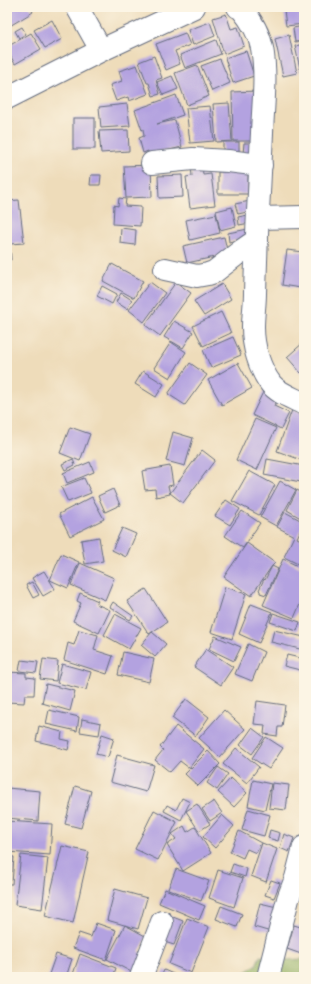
<svg xmlns="http://www.w3.org/2000/svg" width="311" height="984" font-family="Itim,sans-serif">
<style>
.forest{fill:#94b164;stroke:#587061}
.building{fill:#b3a2e0}
.lines{fill:none;stroke-linecap:round;stroke-linejoin:round}
.minor-casing{stroke:#656c7e;stroke-width:24}
.minor{stroke:#fff;stroke-width:22}
</style>
<rect width="100%" height="100%" fill="#fcf5e5"/>
<filter id="ink" filterUnits="userSpaceOnUse"><feTurbulence type="fractalNoise" baseFrequency=".025" numOctaves="2"/><feDisplacementMap in="SourceGraphic" scale="8" xChannelSelector="R" yChannelSelector="G"/><feConvolveMatrix kernelMatrix="1 2 1 2 8 2 1 2 1" color-interpolation-filters="sRGB"/></filter>
<filter id="wash" filterUnits="userSpaceOnUse"><feTurbulence type="fractalNoise" baseFrequency=".012" numOctaves="4" result="noise"/><feDisplacementMap in="SourceGraphic" scale="16" xChannelSelector="R" yChannelSelector="G"/><feGaussianBlur stdDeviation="0.9" result="paint"/><feColorMatrix in="noise" values="0 0 0 0 0 0 0 0 0 0 0 0 0 0 0 0 0 1.4 0 .05"/><feComposite in="paint" operator="in"/></filter>
<g filter="url(#wash)">
<rect width="100%" height="100%" fill="#eedcba"/>
<polygon class="forest" points="260,956 281,960 304,959 304,977 240,977 248,970 256,965"/>
<g id="blocks">
<g class="building">
<polygon points="7,7 30,7 33,12 8,27 7,25"/>
<polygon points="304,7 304,24 286,26 284,10"/>
<polygon points="226,14 231,29 238,27 244,46 224,54 213,18"/>
<polygon points="52,20 62,39 45,48 34,30"/>
<polygon points="210,22 215,36 193,45 188,30"/>
<polygon points="304,26 304,41 295,42 293,28"/>
<polygon points="22,27 26,34 19,38 15,31"/>
<polygon points="31,33 41,49 15,64 7,50 7,47"/>
<polygon points="185,33 190,45 175,51 180,64 166,70 156,44"/>
<polygon points="289,35 297,73 283,76 275,39"/>
<polygon points="216,40 221,54 185,68 180,55"/>
<polygon points="304,44 304,73 301,73 295,46"/>
<polygon points="246,51 254,76 233,83 225,58"/>
<polygon points="154,56 162,78 156,80 160,94 153,96 149,83 147,83 139,62"/>
<polygon points="220,59 230,83 212,91 201,66"/>
<polygon points="137,65 148,94 129,101 128,97 116,101 110,85 122,81 119,71"/>
<polygon points="197,65 209,96 187,105 175,73"/>
<polygon points="172,76 178,89 163,95 157,82"/>
<polygon points="257,91 259,141 233,141 232,92"/>
<polygon points="176,95 183,115 157,124 175,120 182,147 149,155 148,151 143,153 139,138 144,136 143,129 142,130 135,110"/>
<polygon points="229,103 232,141 216,142 213,104"/>
<polygon points="127,104 130,126 101,128 99,107"/>
<polygon points="210,106 214,141 190,143 186,108"/>
<rect x="73" y="118" width="22" height="31"/>
<polygon points="128,130 129,151 101,153 99,131"/>
<rect x="223" y="142" width="16" height="12"/>
<polygon points="244,143 257,143 256,155 243,154"/>
<polygon points="202,164 203,175 211,174 215,205 190,208 186,177 192,176 191,166"/>
<polygon points="151,165 152,197 126,198 124,166"/>
<polygon points="218,172 248,173 248,194 218,194"/>
<polygon points="91,175 101,175 100,185 90,185"/>
<polygon points="182,175 183,197 159,198 158,176"/>
<polygon points="119,198 126,199 125,206 141,207 140,226 113,224 114,205 118,206"/>
<polygon points="19,200 24,243 10,244 11,260 7,260 7,201"/>
<polygon points="250,201 252,211 238,214 235,204"/>
<polygon points="232,207 236,226 220,230 216,211"/>
<polygon points="216,214 220,233 190,240 186,220"/>
<polygon points="248,215 250,223 239,225 238,217"/>
<polygon points="121,228 136,230 135,245 120,243"/>
<polygon points="248,229 250,237 229,242 228,233"/>
<polygon points="224,237 228,254 187,263 183,246"/>
<polygon points="287,250 304,252 304,261 300,288 282,285"/>
<polygon points="112,264 143,281 134,298 103,281"/>
<polygon points="150,282 165,293 144,322 129,310"/>
<polygon points="176,282 191,293 160,336 145,325"/>
<polygon points="222,284 231,299 204,316 194,301"/>
<polygon points="102,286 117,294 112,304 97,296"/>
<polygon points="121,293 132,300 127,309 116,302"/>
<polygon points="221,312 231,333 203,346 193,326"/>
<polygon points="174,321 193,332 183,348 164,337"/>
<polygon points="233,337 241,355 211,368 203,350"/>
<polygon points="171,342 186,352 170,378 154,368"/>
<polygon points="304,342 304,370 301,373 287,357"/>
<polygon points="190,363 207,375 185,405 168,394"/>
<polygon points="238,363 252,388 222,405 208,380"/>
<polygon points="143,371 164,384 156,397 135,384"/>
<polygon points="265,388 279,396 274,406 289,413 281,429 252,415"/>
<polygon points="292,410 304,414 304,461 277,451"/>
<polygon points="255,419 276,428 257,470 236,460"/>
<polygon points="70,427 90,434 80,461 60,453"/>
<polygon points="173,432 193,438 185,466 166,461"/>
<polygon points="202,450 215,460 183,503 170,493"/>
<polygon points="73,459 75,465 65,470 62,464"/>
<polygon points="267,459 304,466 301,482 264,475"/>
<polygon points="90,462 94,472 67,483 63,473"/>
<polygon points="170,466 173,485 168,486 170,494 156,497 155,489 145,490 142,471"/>
<polygon points="249,471 275,485 259,515 232,501"/>
<polygon points="84,478 91,493 68,502 61,487"/>
<polygon points="280,481 296,490 276,526 260,517"/>
<polygon points="113,489 120,505 105,512 98,496"/>
<polygon points="297,490 304,494 304,520 287,510"/>
<polygon points="92,497 104,519 70,536 59,514"/>
<polygon points="226,500 240,509 230,525 215,516"/>
<polygon points="242,511 260,523 243,548 225,536"/>
<polygon points="285,512 304,522 297,538 303,541 304,538 304,567 284,557 294,536 277,527"/>
<polygon points="122,528 136,534 126,557 112,550"/>
<polygon points="99,537 103,561 85,564 81,540"/>
<polygon points="247,543 275,563 272,566 278,569 266,595 260,593 260,591 259,590 264,579 265,580 272,566 251,596 224,577"/>
<polygon points="61,554 79,562 68,588 50,580"/>
<polygon points="283,559 304,569 304,595 294,618 263,605"/>
<polygon points="80,563 114,578 105,600 71,585"/>
<polygon points="44,571 55,589 43,596 32,578"/>
<polygon points="32,582 39,595 33,598 26,585"/>
<polygon points="225,587 246,594 232,639 211,632"/>
<polygon points="146,589 167,622 149,634 127,601"/>
<polygon points="80,593 98,601 96,604 110,610 99,633 73,621 81,603 77,601"/>
<polygon points="113,602 133,616 130,620 110,607"/>
<polygon points="251,604 272,612 259,643 239,634"/>
<polygon points="273,613 300,622 297,631 270,622"/>
<polygon points="115,614 141,628 129,649 104,635"/>
<polygon points="79,630 98,635 94,650 113,656 107,674 64,660 68,643 74,645"/>
<polygon points="274,630 304,637 304,650 271,642"/>
<polygon points="152,632 166,644 155,657 141,645"/>
<polygon points="215,636 241,647 234,661 209,649"/>
<polygon points="248,644 264,652 252,681 235,674"/>
<polygon points="206,649 233,667 221,685 194,667"/>
<polygon points="123,652 154,659 149,682 118,675"/>
<polygon points="287,655 304,659 304,671 284,666"/>
<polygon points="43,659 58,661 56,681 40,679"/>
<polygon points="21,660 38,662 36,673 19,671"/>
<polygon points="62,664 91,672 86,690 57,683"/>
<polygon points="7,672 26,673 26,677 35,678 34,695 25,695 24,703 7,702"/>
<polygon points="46,684 75,691 70,711 42,703"/>
<polygon points="186,699 209,717 196,736 172,718"/>
<polygon points="257,701 285,705 282,727 278,727 277,736 264,734 265,725 254,724"/>
<polygon points="49,710 79,717 77,731 46,724"/>
<polygon points="224,710 245,729 220,757 199,738"/>
<polygon points="82,719 101,723 99,735 80,732"/>
<polygon points="39,726 62,732 61,739 70,741 68,750 57,747 57,746 36,741"/>
<polygon points="176,726 204,749 189,768 180,761 170,772 155,760 163,750 160,747"/>
<polygon points="252,728 264,737 252,754 240,745"/>
<polygon points="102,734 114,738 108,757 96,754"/>
<polygon points="266,737 283,748 269,769 252,758"/>
<polygon points="236,748 259,767 247,783 223,764"/>
<polygon points="208,751 220,764 198,786 185,774"/>
<polygon points="117,755 154,765 146,792 110,782"/>
<polygon points="218,767 228,774 217,790 207,783"/>
<polygon points="231,778 247,793 234,807 218,792"/>
<polygon points="253,780 271,784 265,810 248,806"/>
<polygon points="272,783 289,785 286,810 269,808"/>
<polygon points="75,786 91,791 81,828 65,824"/>
<polygon points="7,788 40,791 38,821 7,818"/>
<polygon points="182,798 190,802 181,820 164,811 167,805 176,810"/>
<polygon points="214,801 222,813 210,821 202,809"/>
<polygon points="197,804 210,824 199,831 186,811"/>
<polygon points="248,809 270,815 264,836 242,830"/>
<polygon points="154,810 177,822 158,860 135,849"/>
<polygon points="222,815 234,826 215,848 203,837"/>
<polygon points="7,821 52,824 50,855 7,852"/>
<polygon points="184,826 187,832 195,827 211,853 183,871 167,845 176,839 172,834"/>
<polygon points="270,830 280,833 278,841 268,838"/>
<polygon points="239,831 261,843 256,853 247,849 243,858 230,852"/>
<polygon points="284,834 294,838 289,852 280,848"/>
<polygon points="262,843 277,849 266,882 251,876"/>
<polygon points="62,846 89,852 73,923 45,916"/>
<polygon points="21,855 48,858 42,909 15,905"/>
<polygon points="7,856 14,857 12,884 7,884"/>
<polygon points="233,864 247,869 245,877 230,872"/>
<polygon points="176,869 209,881 201,901 168,889"/>
<polygon points="218,870 243,878 234,907 209,898"/>
<polygon points="271,880 280,883 274,898 265,895"/>
<polygon points="115,889 147,898 138,929 107,920"/>
<polygon points="165,889 205,906 199,920 159,903"/>
<polygon points="260,903 277,907 271,932 254,927"/>
<polygon points="221,906 242,914 237,927 216,919"/>
<polygon points="168,915 183,921 174,945 158,940"/>
<polygon points="187,918 209,927 191,973 169,964"/>
<polygon points="96,923 116,930 106,960 73,948 79,933 91,937"/>
<polygon points="125,925 147,937 139,952 145,955 135,974 107,959"/>
<polygon points="294,925 304,928 304,955 287,949"/>
<polygon points="56,954 72,959 66,977 48,977"/>
<polygon points="80,954 116,968 113,977 72,977"/>
<polygon points="164,970 180,977 161,977"/>
</g>
</g>
</g>
<g filter="url(#ink)">
<use href="#blocks" fill-opacity="0" stroke="#656c7e" stroke-width="1"/>
<g class="lines">
<g class="minor-casing">
<g id="minor">
<polyline points="77,7 101,50"/>
<path d="M238 7 241 8C251 20 259 32 262 48 267 75 263 105 262 133 261 153 260 173 259 193 257 226 256 260 255 293 255 304 253 315 253 327 253 346 259 368 271 384 278 393 293 398 304 404"/>
<polyline points="7,98 106,48 194,7"/>
<polyline points="152,163 193,159 228,161 261,165"/>
<polyline points="258,218 304,217"/>
<polyline points="165,269 197,276 208,274 214,272 241,251 257,240"/>
<polyline points="141,977 162,922"/>
<polyline points="268,977 288,899 296,878 304,847"/>
</g>
</g>
<use href="#minor" class="minor"/>
</g>
</g>
<rect width="311" height="984" fill="none" stroke="#fcf5e5" stroke-width="24"/>
</svg>
